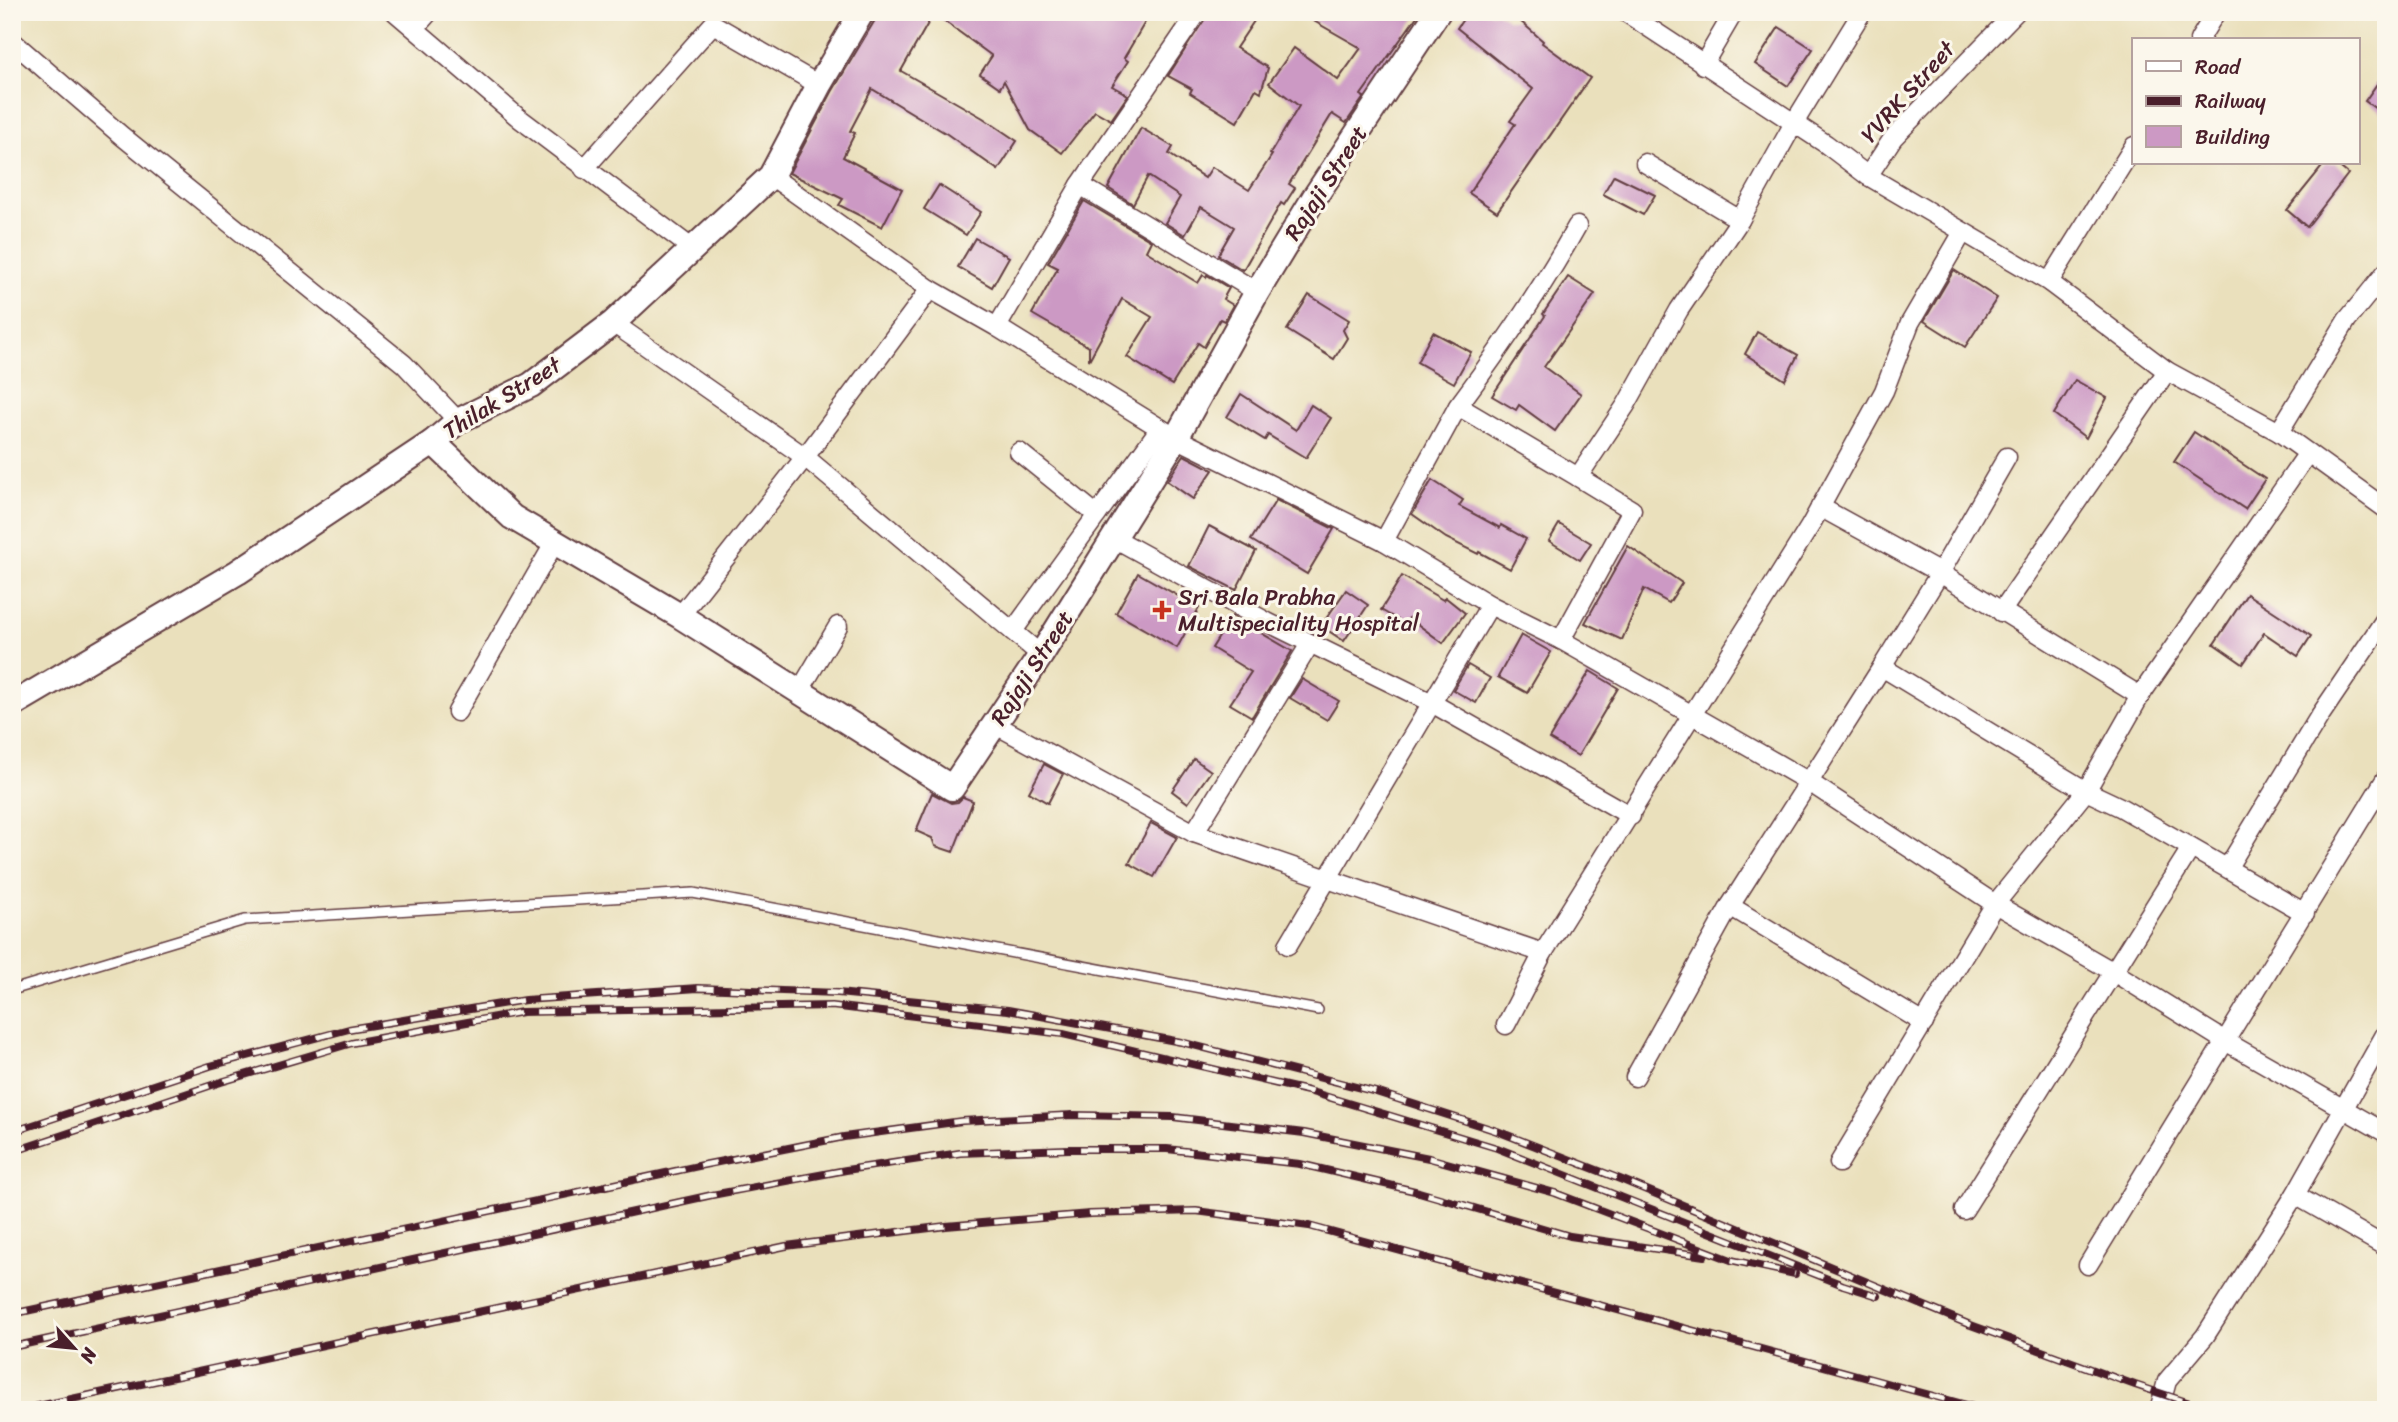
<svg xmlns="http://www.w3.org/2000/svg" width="2398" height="1422" font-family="Sriracha,sans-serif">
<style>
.building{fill:#cc99c4}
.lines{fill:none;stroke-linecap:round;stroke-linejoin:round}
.lane-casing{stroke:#623c41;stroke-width:12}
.street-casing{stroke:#623c41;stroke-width:21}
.secondary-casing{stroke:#623c41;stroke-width:28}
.lane{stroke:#fff;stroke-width:9}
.street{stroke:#fff;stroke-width:18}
.secondary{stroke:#fff;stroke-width:24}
.rail-casing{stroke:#4a1f2b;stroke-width:8}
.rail{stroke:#fbf7ec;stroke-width:5;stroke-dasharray:16;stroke-linecap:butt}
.poi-dot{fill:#c8321e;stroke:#fbf7ec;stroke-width:2.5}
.labels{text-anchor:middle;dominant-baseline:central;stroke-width:6;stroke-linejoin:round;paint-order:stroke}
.street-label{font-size:23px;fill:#4a1f2b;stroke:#fbf7ec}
.poi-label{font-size:23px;fill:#4a1f2b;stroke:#fbf7ec;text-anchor:start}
</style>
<rect width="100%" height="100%" fill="#fbf7ec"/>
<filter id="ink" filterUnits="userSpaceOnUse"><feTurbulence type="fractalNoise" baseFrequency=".0143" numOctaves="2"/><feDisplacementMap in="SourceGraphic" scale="14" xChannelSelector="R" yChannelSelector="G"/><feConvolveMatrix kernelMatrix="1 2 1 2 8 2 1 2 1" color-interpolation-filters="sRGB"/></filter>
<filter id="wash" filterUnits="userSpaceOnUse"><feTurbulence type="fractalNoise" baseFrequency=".00686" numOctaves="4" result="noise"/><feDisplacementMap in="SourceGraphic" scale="28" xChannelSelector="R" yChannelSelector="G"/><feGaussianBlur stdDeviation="1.57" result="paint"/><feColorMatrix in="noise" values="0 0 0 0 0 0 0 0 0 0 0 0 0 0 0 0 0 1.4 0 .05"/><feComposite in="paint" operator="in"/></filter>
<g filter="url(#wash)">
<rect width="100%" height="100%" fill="#eae0bc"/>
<g id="blocks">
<g class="building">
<polygon points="877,12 921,12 931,18 901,71 983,118 1017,141 998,170 947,134 872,89 850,131 855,133 843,157 902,189 882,227 839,205 843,199 789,173 832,92 875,20"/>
<polygon points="932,12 1151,12 1124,58 1128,61 1112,86 1128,95 1111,120 1095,111 1062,153 1030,130 1004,81 1000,88 980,74 992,56"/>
<polygon points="1209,12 1260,12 1236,48 1268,68 1261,92 1256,89 1237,122 1190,93 1192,89 1168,76"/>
<polygon points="1298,12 1420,12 1361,95 1364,97 1346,123 1332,114 1289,184 1295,188 1284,205 1281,203 1243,270 1218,255 1234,227 1201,207 1185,235 1165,223 1180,197 1148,176 1133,204 1108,188 1141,128 1173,147 1169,154 1205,178 1212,167 1249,190 1272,155 1270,154 1299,106 1269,83 1294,48 1338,80 1361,48"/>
<polygon points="1468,12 1497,12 1509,20 1519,20 1543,41 1542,43 1590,78 1497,212 1469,193 1515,124 1510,121 1533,89 1457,28"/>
<polygon points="1779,27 1813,49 1788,86 1755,64"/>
<polygon points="2386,71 2386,116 2365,101"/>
<polygon points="2325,163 2335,163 2348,174 2307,227 2287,210"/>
<polygon points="1614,175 1655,195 1643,215 1603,194"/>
<polygon points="939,185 981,212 966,235 924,209"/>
<polygon points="1084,201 1151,241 1146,251 1198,283 1203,275 1206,277 1207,275 1229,288 1223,299 1233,305 1224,321 1220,319 1204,347 1198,343 1172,385 1127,357 1152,317 1122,299 1089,360 1089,347 1032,314 1058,268 1048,263"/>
<polygon points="975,238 1009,257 992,287 958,267"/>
<polygon points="1954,270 1997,298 1965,347 1924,321"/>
<polygon points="1568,277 1595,294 1544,367 1581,394 1555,431 1519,405 1516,410 1492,396 1545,316 1543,314"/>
<polygon points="1309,295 1349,320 1343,330 1347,338 1334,359 1287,330"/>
<polygon points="1433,332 1471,352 1454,383 1417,362"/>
<polygon points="1757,332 1798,355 1785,380 1745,354"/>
<polygon points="2075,380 2107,398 2086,438 2054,414"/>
<polygon points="1241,394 1296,430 1311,405 1331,418 1306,458 1268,435 1265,440 1227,417"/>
<polygon points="2194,432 2265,479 2245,509 2174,462"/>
<polygon points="1184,455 1213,470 1193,499 1167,481"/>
<polygon points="1432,480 1463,500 1459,506 1500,528 1501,525 1526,539 1510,569 1479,552 1478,554 1446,538 1412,514"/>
<polygon points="1276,500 1334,529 1307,574 1251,540"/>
<polygon points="1559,524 1591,543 1580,560 1549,541"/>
<polygon points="1209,526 1256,551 1236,590 1189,566"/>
<polygon points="1628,546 1682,583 1669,603 1644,589 1622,640 1585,623"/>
<polygon points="1138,573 1199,608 1177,648 1116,613"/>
<polygon points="1402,576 1443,600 1445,597 1465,613 1443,643 1409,618 1405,624 1381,610"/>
<polygon points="1346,590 1368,605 1344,641 1321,626"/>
<polygon points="2247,594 2311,636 2298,656 2264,633 2243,664 2214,644"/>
<polygon points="1232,616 1292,651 1252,717 1230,704 1251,672 1212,648"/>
<polygon points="1521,635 1551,652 1527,693 1498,677"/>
<polygon points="1468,665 1490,678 1476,703 1453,690"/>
<polygon points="1590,671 1618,688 1578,756 1549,739"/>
<polygon points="1302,679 1339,701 1327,720 1290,698"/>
<polygon points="1194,759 1211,771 1188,803 1172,791"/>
<polygon points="1044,764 1063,774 1048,803 1029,792"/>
<polygon points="932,793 951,803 958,802 963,797 973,801 953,852 935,846 932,838 916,831"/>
<polygon points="1151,823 1177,837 1154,877 1129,863"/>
</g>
</g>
</g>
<g filter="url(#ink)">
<use href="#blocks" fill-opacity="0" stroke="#623c41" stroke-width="2"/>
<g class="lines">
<g class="lane-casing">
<polyline id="lane" points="12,990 245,920 693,893 1318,1010"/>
</g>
<g class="street-casing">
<g id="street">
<polyline points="395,12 519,118 694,250"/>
<polyline points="1625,12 1826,144 1868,176 2049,282 2167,371 2279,432 2386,509"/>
<polyline points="415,28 429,12"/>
<polyline points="2199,40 2216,12"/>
<polyline points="12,41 122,136 404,364 458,421"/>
<polyline points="1703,65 1734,12"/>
<polyline points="1645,163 1740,220"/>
<polyline points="584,169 713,24 819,85"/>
<polyline points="771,176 930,289 997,327 1176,438 1384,541 1490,605 1561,640 1759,753 1809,782 1995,904 2112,971 2225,1041 2386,1133"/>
<polyline points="1868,176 1893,138 2016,12"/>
<polyline points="1080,185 1198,12"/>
<polyline points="2049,282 2134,146"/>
<polyline points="613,323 805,457 1041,655"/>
<polyline points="997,327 1080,185 1257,292"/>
<path d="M1458 406C1501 348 1542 289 1577 226"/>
<polyline points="2279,432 2347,320 2386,272"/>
<polyline points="1019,452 1097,515"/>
<polyline points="1820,507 1940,573 2007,457"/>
<polyline points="1114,538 1267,622 1430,702 1631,816"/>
<polyline points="1384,541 1458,406 1578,477"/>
<polyline points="2001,612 2167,371"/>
<polyline points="680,616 805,457 930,289"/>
<polyline points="1013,631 1160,428"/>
<polyline points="1561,640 1632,510 1578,477 1626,405 1679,310 1740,220 1794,123 1862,12"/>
<polyline points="799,692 838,626"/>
<polyline points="2140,696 2308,453"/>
<polyline points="457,712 555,542"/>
<polyline points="996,725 1194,833 1543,953"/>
<polyline points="1194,833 1310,644"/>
<polyline points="2228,867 2319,717 2386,618"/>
<polyline points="1730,906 1924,1023"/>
<polyline points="1288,945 1490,605"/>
<polyline points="1506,1025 1543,953 1810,526 1884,391 1910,323 1963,232"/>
<polyline points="1635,1077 1730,906 1882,667 2086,791 2120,807 2305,913"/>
<polyline points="1839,1163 1995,904 2086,791 2140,696 1940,573 1882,667"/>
<polyline points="2295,1195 2386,1247"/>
<polyline points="1964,1210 2191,848"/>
<polyline points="2088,1265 2386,778"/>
<polyline points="2159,1410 2167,1381 2205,1336 2295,1195 2386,1033"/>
</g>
</g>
<g class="secondary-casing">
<g id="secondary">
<polyline points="433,442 512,517 680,616 952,788 1041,655 1176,438 1257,292 1314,198 1438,12"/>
<polyline points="12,705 238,572 433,442 458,421 531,385 613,323 771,176 819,85 862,12"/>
</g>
</g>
<use href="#lane" class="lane"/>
<use href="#street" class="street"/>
<use href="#secondary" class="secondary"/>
<g class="rail-casing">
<g id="rail">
<polyline points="12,1132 210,1066 349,1029 525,1000 698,988 838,993 1008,1010 1181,1042 1376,1092 1497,1131 1625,1181 1968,1324 2135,1385 2211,1410"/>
<polyline points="12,1152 221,1082 352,1043 522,1012 832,1006 1063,1034 1308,1091 1497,1148 1843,1285 1878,1296"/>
<polyline points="12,1314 703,1165 844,1137 962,1121 1073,1115 1173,1117 1304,1133 1429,1158 1555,1193 1731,1260 1795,1274"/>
<polyline points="12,1347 712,1195 846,1170 960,1153 1069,1149 1167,1149 1300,1164 1419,1192 1570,1236 1704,1256"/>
<polyline points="20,1410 786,1246 946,1226 1090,1214 1196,1211 1309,1226 1985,1410"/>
</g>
</g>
<use href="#rail" class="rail"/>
</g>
</g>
<path class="poi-dot" d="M1158.5 599.5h7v7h7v7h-7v7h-7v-7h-7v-7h7z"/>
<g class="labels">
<g class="street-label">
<text transform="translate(1908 92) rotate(-48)">YVRK Street</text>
<text transform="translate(1326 183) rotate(-57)">Rajaji Street</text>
<text transform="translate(502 398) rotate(-32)">Thilak Street</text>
<text transform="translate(1032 668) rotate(-57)">Rajaji Street</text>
</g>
<g class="poi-label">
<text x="1178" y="597">Sri Bala Prabha<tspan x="1178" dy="26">Multispeciality Hospital</tspan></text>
</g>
</g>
<rect width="2398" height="1422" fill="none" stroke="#fbf7ec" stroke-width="42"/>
<rect x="2132" y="38" width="228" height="126" fill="#fbf7ec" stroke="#b4a19f" stroke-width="2"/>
<rect x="2146" y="61" width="35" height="10" fill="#ffffff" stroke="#b4a19f" stroke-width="2"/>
<text x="2195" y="74" font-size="21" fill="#4a1f2b">Road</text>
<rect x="2146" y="96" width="35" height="10" fill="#4a1f2b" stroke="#b4a19f" stroke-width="2"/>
<text x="2195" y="108" font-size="21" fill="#4a1f2b">Railway</text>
<rect x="2146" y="126" width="35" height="21" fill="#cc99c4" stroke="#b4a19f" stroke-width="2"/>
<text x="2195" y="144" font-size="21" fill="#4a1f2b">Building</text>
<g transform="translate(74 1348) rotate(117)" stroke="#fbf7ec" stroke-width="5" paint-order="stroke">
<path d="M0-5L12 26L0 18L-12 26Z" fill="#4a1f2b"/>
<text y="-10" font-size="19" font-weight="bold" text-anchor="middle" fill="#4a1f2b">N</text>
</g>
</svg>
